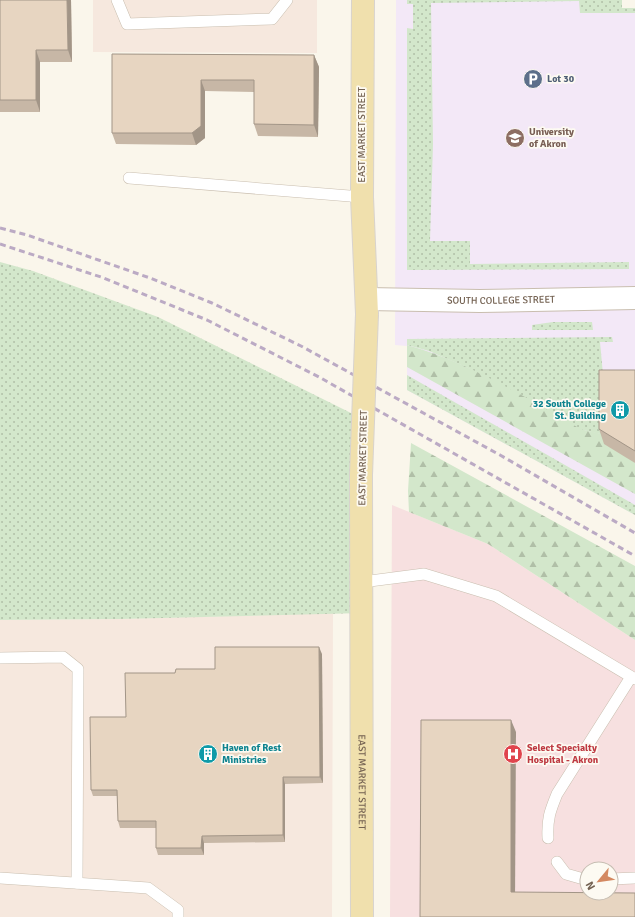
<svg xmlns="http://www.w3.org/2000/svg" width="635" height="917" font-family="Signika,sans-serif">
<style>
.commercial{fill:#f6e8de}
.education{fill:#f3e8f7}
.medical{fill:#f7e0e0;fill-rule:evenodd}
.grass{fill:url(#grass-dots)}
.forest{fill:url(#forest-firs)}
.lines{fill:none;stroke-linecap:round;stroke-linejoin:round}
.service-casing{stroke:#c9beaf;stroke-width:12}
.tertiary-casing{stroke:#c9beaf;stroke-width:24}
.primary-casing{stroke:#d8d3ce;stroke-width:24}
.service{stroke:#fff;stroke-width:11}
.tertiary{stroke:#fff;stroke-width:22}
.primary{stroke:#f0e0ad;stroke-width:22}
.rail{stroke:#bbaac4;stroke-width:3;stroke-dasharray:6 4;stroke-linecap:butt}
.primary-bridge-casing{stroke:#d8d3ce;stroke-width:24;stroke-linecap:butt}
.primary-bridge{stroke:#f0e0ad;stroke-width:22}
.wall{fill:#c7b7a6}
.shaded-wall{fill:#a29587}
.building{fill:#e7d5c1;stroke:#a29587}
.labels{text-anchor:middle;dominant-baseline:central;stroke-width:3.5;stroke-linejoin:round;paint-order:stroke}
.service-label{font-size:10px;font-weight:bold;fill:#4e5e75;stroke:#fdfaf2;text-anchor:start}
.education-label{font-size:10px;font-weight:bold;fill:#785e54;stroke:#fdfaf2;text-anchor:start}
.street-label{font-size:10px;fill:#736151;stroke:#fdfaf2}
.culture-label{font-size:10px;font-weight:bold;fill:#0d838f;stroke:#fdfaf2;text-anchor:end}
.health-label{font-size:10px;font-weight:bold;fill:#be3a42;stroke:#fdfaf2;text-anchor:start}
</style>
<defs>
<pattern id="grass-dots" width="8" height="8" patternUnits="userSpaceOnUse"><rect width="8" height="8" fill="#d3e7cb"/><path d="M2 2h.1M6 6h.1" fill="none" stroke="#b0bfa7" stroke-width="1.8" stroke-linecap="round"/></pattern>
<pattern id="forest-firs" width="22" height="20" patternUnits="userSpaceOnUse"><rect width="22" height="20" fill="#d3e7cb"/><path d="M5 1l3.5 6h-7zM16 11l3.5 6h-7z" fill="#b0bfa7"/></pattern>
</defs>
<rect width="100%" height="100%" fill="#faf6eb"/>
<g class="commercial">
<polygon points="93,0 317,0 317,53 93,52"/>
<polygon points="333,613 332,917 0,917 0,620 120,619"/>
</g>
<polygon class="education" points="396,0 622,0 622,8 635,8 635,515 407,390 407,346 395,345"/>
<path class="medical" d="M392 505 488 544 635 640V917H390ZM587 869H611V893H587Z"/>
<g class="grass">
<polygon points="407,0 622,0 622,8 635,8 635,13 580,13 579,1 431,3 433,144 430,241 470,241 470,264 629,262 629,269 407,270 407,28 413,29 413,4 407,4"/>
<polygon points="0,262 33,271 158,317 363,419 363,613 120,619 0,620"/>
<polygon points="553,322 592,322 593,330 532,330 532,325"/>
<polygon points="612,337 613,342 600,342 604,385 604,435 579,429 512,391 468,368 429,351 407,345 407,339"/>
<polygon points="407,375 635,505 635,515 407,390"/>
</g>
<g class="forest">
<path d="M407 345C468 362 523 396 577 427 585 432 595 431 603 435 612 439 627 456 635 463V494L407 367Z"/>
<polygon points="411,443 635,566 635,640 488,544 409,512 408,491"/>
</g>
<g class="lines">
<g class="service-casing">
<g id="service">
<polyline points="117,0 127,24 272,19 287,0"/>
<polyline points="129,178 362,197"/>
<polyline points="362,582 424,574 496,596 635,679"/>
<polyline points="0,658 63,657 78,669 77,883"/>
<path d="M548 838C547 819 550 811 557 794L631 677"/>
<polyline points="557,862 566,874 587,880"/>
<polyline points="0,878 148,888 178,910 178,917"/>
<polyline points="611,879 635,878"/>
</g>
</g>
<g class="tertiary-casing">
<g id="tertiary">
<path id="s1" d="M367 299 480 301 635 298"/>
</g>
</g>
<g class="primary-casing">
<g id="primary">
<polyline points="363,0 362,197 367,314"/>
<path id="s2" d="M361 475 362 917"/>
</g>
</g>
<use href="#service" class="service"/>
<use href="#tertiary" class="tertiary"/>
<use href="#primary" class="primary"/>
<g class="rail">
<polyline points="0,228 27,235 150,278 212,303 301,346 500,455 635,533"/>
<polyline points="0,244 101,277 207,320 319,377 635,556"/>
</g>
<g class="primary-bridge-casing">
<polyline id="primary-bridge" points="361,475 367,314"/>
</g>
<use href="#primary-bridge" class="primary-bridge"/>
</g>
<g class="wall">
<polygon points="0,0 71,0 72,62 40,62 40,112 0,112"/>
<polygon points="112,54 314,55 319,67 318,137 258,136 254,124 254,92 205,91 205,138 196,145 116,144 112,133"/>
<polygon points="635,370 635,463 604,444 599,429"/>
<polygon points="322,654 323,783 285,784 285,842 204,843 204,855 158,855 156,848 156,828 120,828 118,821 117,796 93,796 91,790 126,717 175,673 215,669"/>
</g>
<g class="shaded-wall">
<polygon points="67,0 71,0 72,62 68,50"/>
<polygon points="36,50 40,62 40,112 36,100"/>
<polygon points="314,55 319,67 318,137 314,125"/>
<polygon points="201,80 205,91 205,138 196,145 192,133"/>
<polygon points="319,647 322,654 323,783 320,777"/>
<polygon points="511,720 516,732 515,904 511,892"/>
<polygon points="283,777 285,784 285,842 283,835"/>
<polygon points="202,836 204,843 204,855 201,848"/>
</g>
<g class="building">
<polygon points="0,0 67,0 68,50 36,50 36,100 0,100"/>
<polygon points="112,54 314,55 314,125 254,124 254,80 201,80 201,126 192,133 112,133"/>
<polygon points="599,370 635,370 635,451 599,429"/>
<polygon points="215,647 319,647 320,777 283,777 283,835 202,836 201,848 156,848 156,821 118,821 117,790 91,790 90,717 126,717 125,673 175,673 176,669 215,669"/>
<polygon points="421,720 511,720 511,892 635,893 635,917 420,917"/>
</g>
<defs>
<g id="parking-disc" transform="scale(1)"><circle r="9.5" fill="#5c6f8a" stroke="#fdfaf2"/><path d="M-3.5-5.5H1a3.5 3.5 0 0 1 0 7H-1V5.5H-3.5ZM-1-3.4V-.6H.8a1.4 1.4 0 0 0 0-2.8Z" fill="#fff"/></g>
<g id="university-disc" transform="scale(1)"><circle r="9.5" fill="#8d6e63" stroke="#fdfaf2"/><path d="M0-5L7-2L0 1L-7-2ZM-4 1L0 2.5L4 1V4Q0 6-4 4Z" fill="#fff"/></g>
<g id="building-disc" transform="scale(1)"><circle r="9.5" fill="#0f9aa8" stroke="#fdfaf2"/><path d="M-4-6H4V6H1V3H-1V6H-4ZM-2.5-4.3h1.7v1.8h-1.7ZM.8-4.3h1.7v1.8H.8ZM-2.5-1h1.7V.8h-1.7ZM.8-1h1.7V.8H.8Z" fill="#fff"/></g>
<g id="hospital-disc" transform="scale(1)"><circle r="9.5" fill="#e0444e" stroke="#fdfaf2"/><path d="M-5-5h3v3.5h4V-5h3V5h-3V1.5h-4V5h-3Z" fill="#fff"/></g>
</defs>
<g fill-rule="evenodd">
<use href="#parking-disc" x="533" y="79"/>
<use href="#university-disc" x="515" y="138"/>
<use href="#building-disc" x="620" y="410"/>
<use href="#building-disc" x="208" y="754"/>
<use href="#hospital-disc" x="513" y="754"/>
</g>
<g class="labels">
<g class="service-label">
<text x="547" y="79">Lot 30</text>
</g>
<g class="education-label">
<text x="529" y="132">University<tspan x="529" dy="12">of Akron</tspan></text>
</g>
<g class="street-label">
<text transform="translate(362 135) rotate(-90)">EAST MARKET STREET</text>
<text stroke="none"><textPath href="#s1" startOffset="134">SOUTH COLLEGE STREET</textPath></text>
<text transform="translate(363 458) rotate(-89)">EAST MARKET STREET</text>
<text stroke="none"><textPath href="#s2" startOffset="307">EAST MARKET STREET</textPath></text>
</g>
<g class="culture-label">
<text x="606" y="404">32 South College<tspan x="606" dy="12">St. Building</tspan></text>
<text x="222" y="748" text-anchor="start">Haven of Rest<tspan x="222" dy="12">Ministries</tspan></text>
</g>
<g class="health-label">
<text x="527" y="748">Select Specialty<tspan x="527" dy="12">Hospital - Akron</tspan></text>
</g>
</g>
<g transform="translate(599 881) rotate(241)"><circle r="19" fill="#fdfaf2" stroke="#c6bdb2"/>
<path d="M0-3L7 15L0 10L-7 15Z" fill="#d48961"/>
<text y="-6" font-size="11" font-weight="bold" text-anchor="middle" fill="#736151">N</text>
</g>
</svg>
